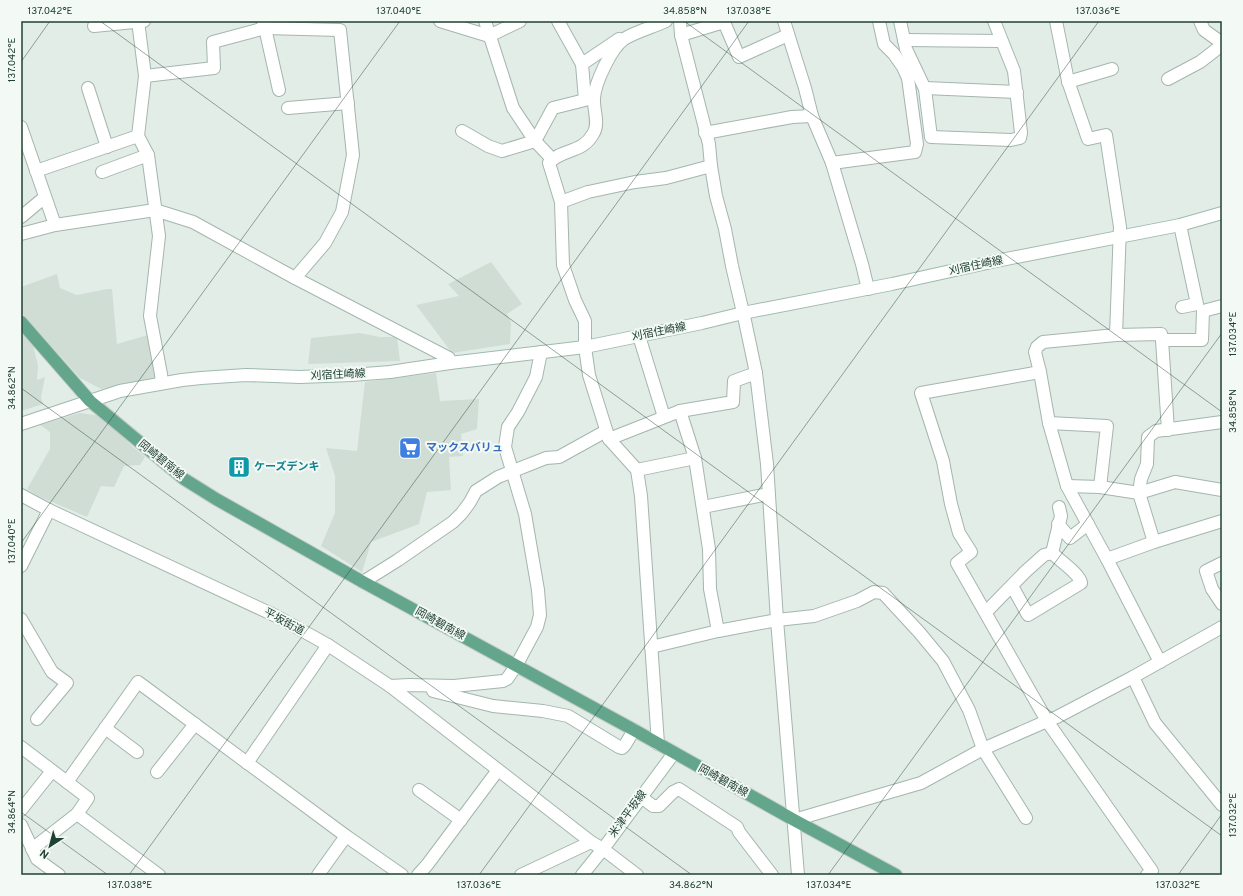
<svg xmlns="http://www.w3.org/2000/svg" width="1243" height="896" font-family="Overpass,'Noto Sans JP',sans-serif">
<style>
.built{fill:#d0ddd5}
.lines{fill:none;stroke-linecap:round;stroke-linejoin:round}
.minor-casing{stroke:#a4b6ad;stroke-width:14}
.tertiary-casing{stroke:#a4b6ad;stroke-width:14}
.secondary-casing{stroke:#9fbaad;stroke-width:14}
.primary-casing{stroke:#c1cac6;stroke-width:14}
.minor{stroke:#fff;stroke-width:12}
.tertiary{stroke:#fff;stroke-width:12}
.secondary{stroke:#fff;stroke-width:12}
.primary{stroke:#63a68b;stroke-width:12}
.ticks{fill:none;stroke:#204033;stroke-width:1;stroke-opacity:0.45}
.labels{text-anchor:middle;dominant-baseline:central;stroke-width:4;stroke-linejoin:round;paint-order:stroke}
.street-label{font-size:11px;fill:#204033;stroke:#f3f9f5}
.shop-label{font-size:11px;font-weight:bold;fill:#366cbe;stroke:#f3f9f5;text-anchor:start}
.culture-label{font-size:11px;font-weight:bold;fill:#0d838f;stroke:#f3f9f5;text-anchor:start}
.neatline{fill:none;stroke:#204033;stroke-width:1.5}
.ticks-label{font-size:10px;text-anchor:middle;fill:#204033}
</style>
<rect width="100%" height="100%" fill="#e2ede7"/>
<g class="built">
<polygon points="491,262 522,304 507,314 511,322 510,344 452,353 416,305 459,296 448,284"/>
<polygon points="57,274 60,288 77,295 107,289 112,289 117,344 148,335 155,378 101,389 80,378 21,312 21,287"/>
<polygon points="21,332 32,342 38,365 37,380 45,377 41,397 43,404 21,411"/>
<polygon points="360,333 380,337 397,337 400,361 308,364 311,338"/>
<polygon points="436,373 440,401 479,399 477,429 461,434 463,456 449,457 451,490 427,492 419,524 371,542 362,572 321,546 335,513 335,476 326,448 357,451 365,382"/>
<polygon points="80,413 100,416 134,448 145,457 140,465 124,466 114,487 101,486 87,517 38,496 27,489 50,449 50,432 40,425"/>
</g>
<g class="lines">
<g class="minor-casing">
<g id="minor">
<polyline points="138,21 145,76 138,136 148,155 159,236 150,316 161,374 162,383"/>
<polyline points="263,21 265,28 340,30 353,155 342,212 325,243 295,278"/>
<polyline points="440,21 489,36 520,21"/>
<polyline points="485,21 513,108 535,141 552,159"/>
<polyline points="558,21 582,64"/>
<polyline points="680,21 681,35 709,144 711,166 716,196 725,229 732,266 745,321 756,373 767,464 777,620 798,875"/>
<polyline points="784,21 805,88 812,116 832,163 862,264 868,289"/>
<polyline points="900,21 906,49 925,89 931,137 1011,140 1020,138 1021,133 1014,71 994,21"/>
<polyline points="1056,21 1068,81 1088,139 1106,135 1120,227 1116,335"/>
<polyline points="1200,21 1204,30 1222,43"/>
<polyline points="94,26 144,21"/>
<polyline points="681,35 724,22 739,57 788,35"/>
<polyline points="904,40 1001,41"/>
<polyline points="145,76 214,68 213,42 265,28 279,90"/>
<polyline points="1168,79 1200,62 1222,45"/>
<polyline points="1068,82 1112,69"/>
<polyline points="88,88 107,147"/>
<polyline points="925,88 1017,92"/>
<polyline points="288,108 348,103"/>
<polyline points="21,127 55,225"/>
<polyline points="462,131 488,146 502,151 535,141 553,108 585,100 582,64 619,39"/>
<polyline points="705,133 792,117 812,116"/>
<polyline points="832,163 915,152 917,144 908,78 903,67 894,54 884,44 879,21"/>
<polyline points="36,171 138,136"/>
<polyline points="102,172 148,155"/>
<polyline points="561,202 588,192 635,182 666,178 711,166"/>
<polyline points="21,217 45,197"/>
<polyline points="1180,225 1197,304 1182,307"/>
<polyline points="21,234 55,225 155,210 193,222 295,278 449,358 450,363"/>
<polyline points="639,336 664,417"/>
<polyline points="1162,340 1202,340 1203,311 1222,306"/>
<polyline points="1040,372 921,393 943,461 951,504 959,533 971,552 957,563 1047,721 1152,871 1147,875"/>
<polyline points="680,411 733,402 734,381 756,373"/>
<polyline points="1049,423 1107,426 1100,487"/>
<polyline points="609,439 680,411 695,458 709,549 710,589 718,631"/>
<polyline points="637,470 695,458"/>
<polyline points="1067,486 1100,487 1139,493 1141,479 1147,464 1148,437 1156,431 1222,422"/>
<polyline points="703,507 769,494"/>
<polyline points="1058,524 1070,538 1088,524"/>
<polyline points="1154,542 1139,493 1175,482 1222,490"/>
<polyline points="1052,553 1061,516 1059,507"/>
<polyline points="1107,559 1154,542 1222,521"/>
<polyline points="1222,563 1206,571 1212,589 1222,604"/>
<polyline points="21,566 49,510"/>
<polyline points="363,582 398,560 453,522 462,513 470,502 476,491 498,477 546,458 559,457 606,431"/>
<path d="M986 612 1025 572 1044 555 1052 553C1059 560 1080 574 1081 583L1028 615 1012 586"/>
<polyline points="21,619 52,672 67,683 37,719"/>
<polyline points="651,647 718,631 777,620 814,616 857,601 874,592 883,593 919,632 943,661 969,710 983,749 1026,818"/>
<polyline points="1160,662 1107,559 1067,486 1049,423 1040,372 1035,352 1037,347 1043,342 1116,335 1161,334 1162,340 1168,430"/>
<polyline points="1133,677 1155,723 1222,805"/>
<polyline points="390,686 409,685 454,686 503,681 507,679 516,666 537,627 540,615 538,590 525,514 505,447 508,427 518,412 536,377 541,352"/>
<polyline points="433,691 493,706 543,711 568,716 619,747 622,748 625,745 634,730"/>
<polyline points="105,728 137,752"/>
<path d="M658 744 641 496 637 470 609 439 589 375 585 347V321L575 300 563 265 561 202 549 163C562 148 582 154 593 134 600 124 593 110 594 98 595 83 611 48 624 39 635 32 653 27 666 21"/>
<polyline points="21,747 88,798 77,814 159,875"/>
<polyline points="247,763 328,645"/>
<polyline points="157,772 195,724"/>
<polyline points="67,782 138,682 346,836 402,875"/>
<polyline points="419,790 461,820"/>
<polyline points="641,797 653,806 659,806 673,792 679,789 737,827 739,832 772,875"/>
<polyline points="21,810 52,771"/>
<polyline points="794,820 921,783 983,749 1047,721 1057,717 1133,677 1222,627"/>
<polyline points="21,825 37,859 59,875"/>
<polyline points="32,849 77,814"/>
<polyline points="318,875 346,836"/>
<polyline points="418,875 427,865 498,770"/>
<polyline points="521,875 591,842"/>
</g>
</g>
<g class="tertiary-casing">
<g id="tertiary">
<polyline points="21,424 90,401"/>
<polyline points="21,495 49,510 276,616 328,645 390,686 591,842 603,849 637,875"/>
</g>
</g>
<g class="secondary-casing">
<g id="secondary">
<polyline points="90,401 120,391 182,380 201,378 246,375 300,377 352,375 390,372 450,363 585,347 702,323 743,313 892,284 996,261 1180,225 1222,213"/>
<polyline points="582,875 603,849 674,753"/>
</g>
</g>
<g class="primary-casing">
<polyline id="primary" points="21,322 90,401 184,479 216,499 363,582 634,730 794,820 896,875"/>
</g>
<use href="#minor" class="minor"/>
<use href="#tertiary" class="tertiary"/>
<use href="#secondary" class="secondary"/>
<use href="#primary" class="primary"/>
</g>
<path class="ticks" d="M100 21 1222 836M684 21 1222 412M21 62 50 21M21 388 692 875M21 543 400 21M21 812 108 875M129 875 749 21M479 875 1099 21M828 875 1222 333M1178 875 1222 814"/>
<defs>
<g id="supermarket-square" transform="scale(1.15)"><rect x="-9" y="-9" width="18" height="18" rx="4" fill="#3f7fe0" stroke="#f3f9f5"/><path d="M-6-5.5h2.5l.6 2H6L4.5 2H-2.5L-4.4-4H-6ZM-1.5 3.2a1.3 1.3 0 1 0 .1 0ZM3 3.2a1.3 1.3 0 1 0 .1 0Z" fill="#fff"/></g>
<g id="building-square" transform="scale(1.15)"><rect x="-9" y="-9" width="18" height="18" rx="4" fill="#0f9aa8" stroke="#f3f9f5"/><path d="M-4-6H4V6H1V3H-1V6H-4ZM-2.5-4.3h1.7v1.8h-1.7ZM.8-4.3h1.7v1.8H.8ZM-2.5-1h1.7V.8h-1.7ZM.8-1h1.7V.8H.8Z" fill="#fff"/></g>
</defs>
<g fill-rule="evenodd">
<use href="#supermarket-square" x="410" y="448"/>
<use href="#building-square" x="239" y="467"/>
</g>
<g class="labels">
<g class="street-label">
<text transform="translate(976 266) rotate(-12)">刈宿住崎線</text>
<text transform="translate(659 332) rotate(-11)">刈宿住崎線</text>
<text transform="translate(338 375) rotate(-3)">刈宿住崎線</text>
<text transform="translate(161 460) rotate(39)">岡崎碧南線</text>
<text transform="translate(284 622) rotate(28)">平坂街道</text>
<text transform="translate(440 624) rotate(29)">岡崎碧南線</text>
<text transform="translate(723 781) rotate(29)">岡崎碧南線</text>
<text transform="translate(628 814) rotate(-54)">米津平坂線</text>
</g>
<g class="shop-label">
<text x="426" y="448">マックスバリュ</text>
</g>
<g class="culture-label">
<text x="254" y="467">ケーズデンキ</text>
</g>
</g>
<rect width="1243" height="896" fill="none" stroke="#f3f9f5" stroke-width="44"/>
<g transform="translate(50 846) rotate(216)" stroke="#f3f9f5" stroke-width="3" paint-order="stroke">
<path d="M0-3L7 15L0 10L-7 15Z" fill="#204033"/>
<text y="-6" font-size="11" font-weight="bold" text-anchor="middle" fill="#204033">N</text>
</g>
<rect x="22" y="22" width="1199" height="852" class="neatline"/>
<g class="ticks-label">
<text x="50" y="14">137.042°E</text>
<text x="399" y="14">137.040°E</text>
<text x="685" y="14">34.858°N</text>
<text x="749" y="14">137.038°E</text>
<text x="1098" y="14">137.036°E</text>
<text transform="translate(11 60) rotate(-90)" y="4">137.042°E</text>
<text transform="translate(1232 334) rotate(-90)" y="4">137.034°E</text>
<text transform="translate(11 388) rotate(-90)" y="4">34.862°N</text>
<text transform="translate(1232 411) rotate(-90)" y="4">34.858°N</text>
<text transform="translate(11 541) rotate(-90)" y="4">137.040°E</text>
<text transform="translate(11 812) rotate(-90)" y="4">34.864°N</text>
<text transform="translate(1232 815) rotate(-90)" y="4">137.032°E</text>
<text x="130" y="888">137.038°E</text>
<text x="479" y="888">137.036°E</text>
<text x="691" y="888">34.862°N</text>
<text x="829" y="888">137.034°E</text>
<text x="1178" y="888">137.032°E</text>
</g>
</svg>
